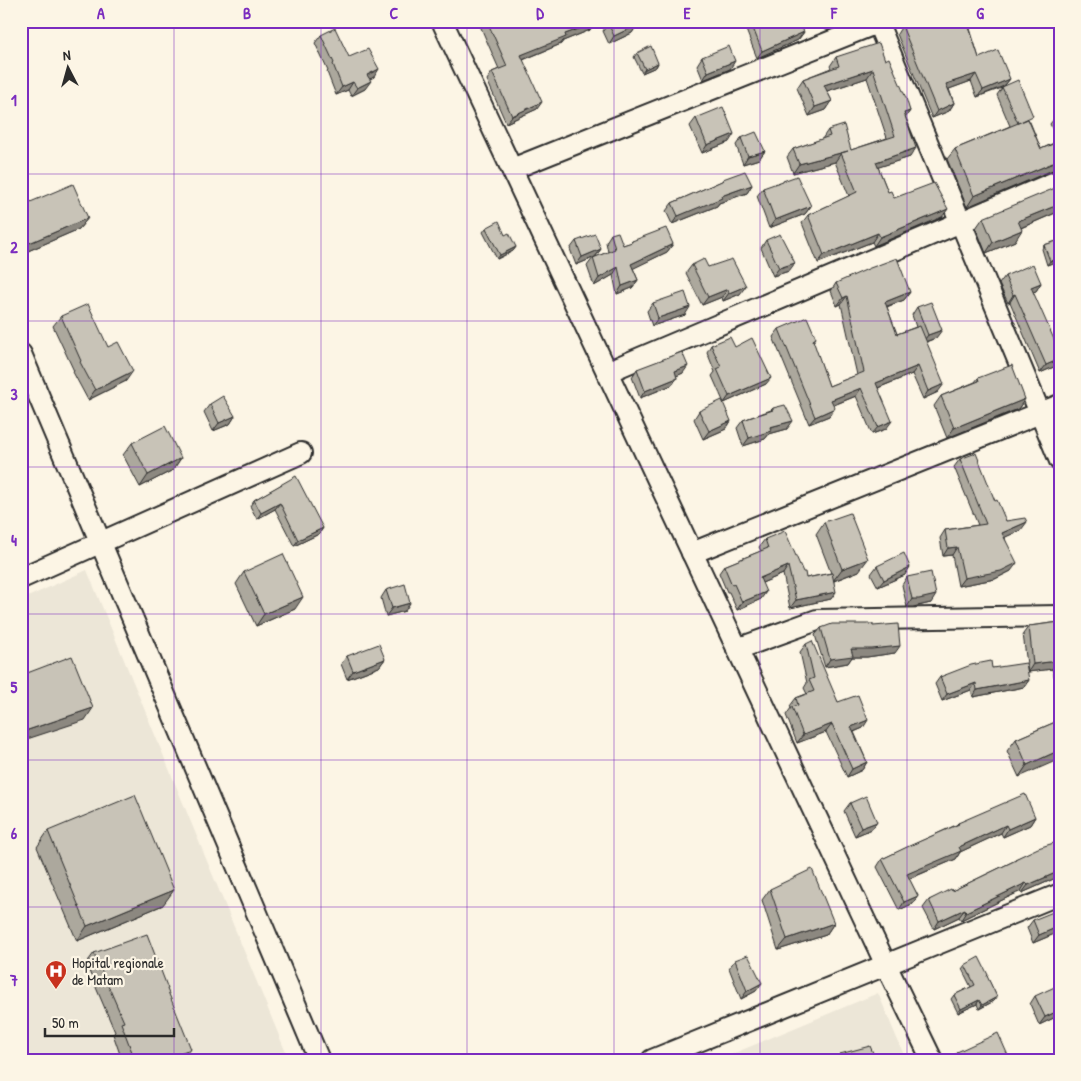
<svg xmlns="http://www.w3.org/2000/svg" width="1081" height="1081" font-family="'Patrick Hand',sans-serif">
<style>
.built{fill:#ece6d7}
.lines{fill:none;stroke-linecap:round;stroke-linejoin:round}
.minor-casing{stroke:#2b2b2b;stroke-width:24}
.minor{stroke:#fcf5e5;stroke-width:20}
.wall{fill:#aca89d;stroke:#2b2b2b}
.shaded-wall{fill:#8c8880;stroke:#2b2b2b}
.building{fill:#c8c3b7;stroke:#2b2b2b}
.grid{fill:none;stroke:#7b2cbf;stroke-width:1;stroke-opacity:0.55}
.labels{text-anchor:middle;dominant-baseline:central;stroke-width:4.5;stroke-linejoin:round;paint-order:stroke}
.poi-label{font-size:15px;fill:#2b2b2b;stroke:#fcf5e5;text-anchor:start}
.neatline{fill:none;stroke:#7b2cbf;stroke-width:2}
.grid-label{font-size:16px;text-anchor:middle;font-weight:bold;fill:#7b2cbf}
</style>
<rect width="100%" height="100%" fill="#fcf5e5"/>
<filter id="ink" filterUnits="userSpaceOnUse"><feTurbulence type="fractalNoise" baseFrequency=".02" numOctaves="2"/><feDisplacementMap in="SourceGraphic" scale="10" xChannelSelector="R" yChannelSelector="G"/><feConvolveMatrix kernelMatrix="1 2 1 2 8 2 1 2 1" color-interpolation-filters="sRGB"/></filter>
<g filter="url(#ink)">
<g class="built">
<polygon points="87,570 289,1060 21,1060 21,600"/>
<polygon points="878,993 906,1060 718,1060"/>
</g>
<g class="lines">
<g class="minor-casing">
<g id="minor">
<polyline points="442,21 886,965 932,1060"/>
<polyline points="877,21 1060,461"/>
<polyline points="512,169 882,21"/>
<polyline points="21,354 319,1060"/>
<polyline points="607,372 1060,180"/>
<polyline points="692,553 1060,405"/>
<polyline points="21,578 301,453"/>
<polyline points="737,649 817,620 1060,616"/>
<polyline points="652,1060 1060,894"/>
</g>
</g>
<use href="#minor" class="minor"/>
</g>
<g class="wall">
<polygon points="478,21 510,21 512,24 590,30 563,41 561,44 523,60 537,109 506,123 487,80 492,72 499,69"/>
<polygon points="827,21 843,21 829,27"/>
<polygon points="916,21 971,21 968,22 979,58 1010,79 1005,85 1030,122 1041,149 1058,141 1050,124 1058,114 1060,113 1060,168 1055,169 967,207 947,159 955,149 1010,126 997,95 1002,88 977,97 971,81 949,89 954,103 949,111 932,118 897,34 902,26"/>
<polygon points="608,23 637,25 632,33 609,44 603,31"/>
<polygon points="751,23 804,32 798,40 757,58 746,30"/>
<polygon points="321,35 374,77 369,79 365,89 351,96 348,90 336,95 327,72 328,71 315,43"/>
<polygon points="637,53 658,63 656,67 642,73 634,57"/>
<polygon points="702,57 730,69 703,80 697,65"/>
<polygon points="836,57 885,60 910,111 905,117 910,157 878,167 888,192 894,198 942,217 874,246 872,242 818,263 802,223 808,215 849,196 835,162 793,173 787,157 793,149 822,139 828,130 851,150 887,138 867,78 827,91 832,101 826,110 809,116 797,88 803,79 831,68 830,66"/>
<polygon points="696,118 729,142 702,153 690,126"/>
<polygon points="741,138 765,151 759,159 743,164 736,145"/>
<polygon points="723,179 752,185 747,193 719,203 717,206 672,224 666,211 672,203 722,181"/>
<polygon points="763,188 811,206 805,214 769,228 757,196"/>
<polygon points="21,206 88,218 79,229 21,254"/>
<polygon points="1060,211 1021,228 1015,241 986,253 976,228 983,218"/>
<polygon points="486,228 505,235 516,247 513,251 497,259 483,232"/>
<polygon points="611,234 623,245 630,243 632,241 673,244 667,252 633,268 638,280 632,288 617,294 613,275 594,286 587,266 593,258 608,252 606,242"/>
<polygon points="766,240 789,271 773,276 761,248"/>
<polygon points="1060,240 1060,260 1047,265 1042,249 1044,245"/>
<polygon points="576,241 601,249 595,257 576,265 570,249"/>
<polygon points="692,265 708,267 740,294 723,301 722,297 702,305 686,273"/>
<polygon points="1005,276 1041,283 1036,291 1033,292 1056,366 1040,373 1010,302 1008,303 999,284"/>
<polygon points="836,283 910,292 904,300 887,307 897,334 916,327 912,315 917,307 936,338 926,342 938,392 923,399 912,374 878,388 886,429 872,434 856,396 834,405 829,416 809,424 773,337 779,329 816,338 813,342 829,386 857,375 841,304 837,306 831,291"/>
<polygon points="653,303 685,315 652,326 647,311"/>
<polygon points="61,316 108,347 126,381 88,400 73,372 74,371 53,326"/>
<polygon points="711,345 735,347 766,384 724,403 712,376 715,372 707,352"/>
<polygon points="637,369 683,373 676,376 677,378 672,385 640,398 632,377"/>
<polygon points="978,378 1025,399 1018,409 947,438 934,406 941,396 975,382"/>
<polygon points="210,404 235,416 230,424 213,431 204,412"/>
<polygon points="773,408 787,429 769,434 765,439 743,446 737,428 743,420 771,410"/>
<polygon points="699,411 731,421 726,429 703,439 694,419"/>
<polygon points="1060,418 1060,429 1057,422"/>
<polygon points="132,443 181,458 173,470 140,487 123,455"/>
<polygon points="960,459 995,501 1006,521 1021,530 1005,537 1011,571 995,579 958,586 952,555 943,556 940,538 945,530 978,525 954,467"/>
<polygon points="281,484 323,528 319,534 294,546 275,509 257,519 250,506 254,500 279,486"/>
<polygon points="824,522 859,571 834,581 831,599 790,608 783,574 762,583 761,599 737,610 729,592 727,592 719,573 724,566 761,551 759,547 765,539 806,578 831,573 816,534"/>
<polygon points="1060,563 1060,581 1055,570"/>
<polygon points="877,566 905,575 878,587 871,574"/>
<polygon points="244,572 295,609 256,626 236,584"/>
<polygon points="907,577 931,603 913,607 907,607 902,585"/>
<polygon points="386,590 405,611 386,616 381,598"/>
<polygon points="1060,622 1060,688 1058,689 1052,669 1028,672 1023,634 1029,626"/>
<polygon points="873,626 895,653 867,657 852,657 848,663 825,667 815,635 821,628"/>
<polygon points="806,644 838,702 863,728 854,732 867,762 862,770 847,777 826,732 797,743 786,715 791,708 790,706 796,698 807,694 804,688 807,683 800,652"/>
<polygon points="347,656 385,659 379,667 347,679 341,664"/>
<polygon points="992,668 1029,680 1024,687 973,697 971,690 942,701 935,684 940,677"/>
<polygon points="1060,720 1019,777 1007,751 1016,739"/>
<polygon points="850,803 877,822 872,829 855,836 844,811"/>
<polygon points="1035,817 1030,825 1003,837 1001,833 960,852 956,859 909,879 918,896 912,904 899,910 877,867 882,859 956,825 958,823"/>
<polygon points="48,831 163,905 77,941 37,847"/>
<polygon points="1060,841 1060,878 1059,878 1058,877 1022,893 1021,891 961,920 959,917 934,929 923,908 929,900 952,891 1014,861 1015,859"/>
<polygon points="770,889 834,923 826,935 778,950 762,900"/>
<polygon points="1033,920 1059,932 1033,943 1027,928"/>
<polygon points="94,953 167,990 184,1060 122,1060 113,1034 115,1032 86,964"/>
<polygon points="735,960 756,991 741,999 729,968"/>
<polygon points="965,965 988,975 987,977 997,997 994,1001 979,1009 977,1004 958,1013 951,999 954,995 971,987 962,969"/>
<polygon points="1035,996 1060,1015 1039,1025 1030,1004"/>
<polygon points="957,1052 1010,1060 952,1060"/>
<polygon points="840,1054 876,1060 837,1060"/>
</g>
<g class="shaded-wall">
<polygon points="833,21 843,21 829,27"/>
<polygon points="595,23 590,30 563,41 561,44 515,63 521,55 565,34"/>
<polygon points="637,25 632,33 609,44 614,36"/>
<polygon points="804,32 798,40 757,58 762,51"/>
<polygon points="735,61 730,69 703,80 708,72"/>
<polygon points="658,63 656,67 642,73 645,69"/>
<polygon points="379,69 374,77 362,83 367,75"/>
<polygon points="873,69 867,78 818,94 824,85"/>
<polygon points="976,74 971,81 941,92 946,84"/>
<polygon points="1010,79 1004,86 977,97 983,90"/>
<polygon points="371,81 365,89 351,96 357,88"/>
<polygon points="353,82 348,90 336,95 342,87"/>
<polygon points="832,101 826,110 809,116 815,107"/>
<polygon points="542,102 537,109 506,123 512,116"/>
<polygon points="954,103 949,111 932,118 937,111"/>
<polygon points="910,111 904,120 904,113"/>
<polygon points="734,134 729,142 702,153 707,145"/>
<polygon points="916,148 910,157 870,170 876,162"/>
<polygon points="765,151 759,159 743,164 748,156"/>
<polygon points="848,151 841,153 835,162 793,173 799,164"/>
<polygon points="1060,160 1060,168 1055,169 967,207 974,196"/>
<polygon points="752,185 747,193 719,203 717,206 672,224 678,216 721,196"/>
<polygon points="1060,204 1060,211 1011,232 1018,221"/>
<polygon points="811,206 805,214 769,228 775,220"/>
<polygon points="948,209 942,217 874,246 880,237"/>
<polygon points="88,218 79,229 21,254 21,252 27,244"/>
<polygon points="1022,230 1015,241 986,253 993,242"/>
<polygon points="878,233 872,242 818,263 824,255"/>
<polygon points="673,244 667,252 626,272 631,264"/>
<polygon points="516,247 513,251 497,259 500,255"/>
<polygon points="601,249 595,257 576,265 582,257"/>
<polygon points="1060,258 1060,260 1047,265 1050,261"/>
<polygon points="795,263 789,271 773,276 779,268"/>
<polygon points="618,267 613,275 594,286 599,278"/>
<polygon points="638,280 632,288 617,294 622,286"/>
<polygon points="1041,283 1036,291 1025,295 1031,287"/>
<polygon points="746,286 740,294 723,301 729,293"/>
<polygon points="728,289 722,297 702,305 708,297"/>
<polygon points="910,292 904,300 879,309 885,302"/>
<polygon points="1015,294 1010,302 1008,303 1013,295"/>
<polygon points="847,296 841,304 837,306 843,298"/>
<polygon points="690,307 685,315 652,326 658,318"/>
<polygon points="942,330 936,338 922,343 928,335"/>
<polygon points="1060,359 1060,360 1056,366 1040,373 1046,365"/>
<polygon points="688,366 683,373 670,379 675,371"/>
<polygon points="918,366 912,374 870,391 876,383"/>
<polygon points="133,371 126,381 88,400 95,390"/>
<polygon points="677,378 672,385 640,398 645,391"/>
<polygon points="771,378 766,384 724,403 729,396"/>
<polygon points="944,384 938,392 923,399 928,391"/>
<polygon points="861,388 856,396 826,408 831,400"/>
<polygon points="1025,399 1018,409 947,438 954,428"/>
<polygon points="835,408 829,416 809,424 815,417"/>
<polygon points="235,416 230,424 213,431 219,423"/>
<polygon points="731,421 726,429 703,439 709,431"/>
<polygon points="793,421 787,429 769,434 765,439 743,446 749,438 770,427"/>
<polygon points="892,421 886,429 872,434 878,427"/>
<polygon points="181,458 173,470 140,487 148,475"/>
<polygon points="280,503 275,509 257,519 261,513"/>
<polygon points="1027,522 1021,530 997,541 1002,533"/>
<polygon points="323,528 319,534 294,546 298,540"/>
<polygon points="957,547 952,555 943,556 948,548"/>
<polygon points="868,559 859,571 833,581 842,569"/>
<polygon points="1017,563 1011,571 995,579 958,586 964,578"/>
<polygon points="788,566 783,574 755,586 760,578"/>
<polygon points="910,567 905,575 878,587 884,580"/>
<polygon points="766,592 761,599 737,610 742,602"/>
<polygon points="836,592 831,599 790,608 796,600"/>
<polygon points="936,595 931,603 913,607 907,607 912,599"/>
<polygon points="303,597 295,609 256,626 264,614"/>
<polygon points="410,603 405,611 386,616 392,608"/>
<polygon points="900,646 895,653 867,657 852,657 848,663 825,667 830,659 851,649"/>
<polygon points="385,659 379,667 347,679 353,671"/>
<polygon points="1057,661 1052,669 1028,672 1033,664"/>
<polygon points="1029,680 1024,687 973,697 977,690"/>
<polygon points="976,683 971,690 942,701 947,694"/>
<polygon points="93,708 85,720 21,741 22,732"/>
<polygon points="868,720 863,728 846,735 851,727"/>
<polygon points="832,724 826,732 797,743 803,735"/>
<polygon points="1060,750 1060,759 1019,777 1027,765"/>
<polygon points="867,762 862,770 847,777 852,769"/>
<polygon points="1035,817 1030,825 1003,837 1008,829"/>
<polygon points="877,822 872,829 855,836 861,828"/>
<polygon points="1006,825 1001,833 960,852 956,859 901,882 907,874 959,847"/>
<polygon points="26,849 21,855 21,851"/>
<polygon points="1060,871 1060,875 1058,877 1022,893 1028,885"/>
<polygon points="1026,883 1021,891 961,920 966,912"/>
<polygon points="174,890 163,905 77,941 87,926"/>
<polygon points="918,896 912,904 899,910 904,902"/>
<polygon points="965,909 959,917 934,929 939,921"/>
<polygon points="834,923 826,935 778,950 787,939"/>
<polygon points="1060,926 1060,930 1059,932 1033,943 1039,935"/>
<polygon points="762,983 756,991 741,999 747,991"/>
<polygon points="997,997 994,1001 979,1009 982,1005"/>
<polygon points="979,1000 977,1004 958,1013 961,1009"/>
<polygon points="1060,1010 1060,1015 1039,1025 1045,1017"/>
<polygon points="191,1049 184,1060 159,1060"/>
</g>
<g class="building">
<polygon points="487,21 510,21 512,24 519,21 595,21 595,23 565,34 566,37 521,55 542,102 512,116 492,72 507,66"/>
<polygon points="613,21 636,21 637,25 614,36 608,23"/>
<polygon points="755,21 799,21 804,32 762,51 751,23"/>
<polygon points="916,21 967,21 979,58 998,50 1010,79 983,90 976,74 946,84 954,103 937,111 902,26"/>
<polygon points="335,28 349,57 368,49 379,69 367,75 371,81 357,88 353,82 342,87 333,64 334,63 321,35"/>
<polygon points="879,43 885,60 889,58 906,98 910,111 904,113 916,148 876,162 888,192 891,191 894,198 934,183 948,209 880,237 878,233 824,255 808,215 857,192 841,153 848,151 799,164 793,149 830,136 828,130 844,125 851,150 895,136 873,69 824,85 832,101 815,107 803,79 839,66 836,57"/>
<polygon points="651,46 658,63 645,69 637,53"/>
<polygon points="729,46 735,61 708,72 702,57"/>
<polygon points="1018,80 1033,116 1018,123 1002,87"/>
<polygon points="723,107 734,134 707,145 696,118"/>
<polygon points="1028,119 1041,149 1060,141 1060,160 974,196 955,149"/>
<polygon points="756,132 765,151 748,156 741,138"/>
<polygon points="745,171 752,185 721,196 722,198 678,216 672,203 724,180 723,179"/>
<polygon points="797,176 811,206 775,220 763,188"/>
<polygon points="73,184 88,218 27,244 21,230 21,206"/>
<polygon points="1060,186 1060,204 1018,221 1022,230 993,242 983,218"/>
<polygon points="499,221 505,235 509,233 516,247 500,255 486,228"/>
<polygon points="666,228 673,244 631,264 638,280 622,286 618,267 599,278 593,258 615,249 611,234 618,232 623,245 632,242 632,241"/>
<polygon points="595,234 601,249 582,257 576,241"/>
<polygon points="780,234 795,263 779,268 766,240"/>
<polygon points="1060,240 1060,258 1050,261 1044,245"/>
<polygon points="897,258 910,292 885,302 897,334 920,326 944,384 928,391 918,366 876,383 892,421 878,427 861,388 831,400 835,408 815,417 779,329 807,317 816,338 813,340 829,386 864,372 847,296 843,298 836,283 870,268"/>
<polygon points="704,259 708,267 732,259 746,286 729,293 728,289 708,297 692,265"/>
<polygon points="1033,264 1041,283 1031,287 1060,353 1060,359 1046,365 1015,294 1013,295 1005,276"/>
<polygon points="685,292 690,307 658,318 653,303"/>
<polygon points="931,302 942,330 928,335 917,307"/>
<polygon points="88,304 108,347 118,342 133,371 95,390 80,362 81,361 61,316"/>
<polygon points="730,337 735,347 752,338 771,378 729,396 717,369 721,367 711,345"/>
<polygon points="682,352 688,366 675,371 677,378 645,391 637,369"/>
<polygon points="1012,365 1025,399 954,428 941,396 979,381 978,378"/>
<polygon points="223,396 235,416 219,423 210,404"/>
<polygon points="722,400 731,421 709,431 699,411"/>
<polygon points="785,405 793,421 770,427 771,431 749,438 743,420 773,410 773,408"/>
<polygon points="165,426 181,458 148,475 132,443"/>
<polygon points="976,453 995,501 997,500 1006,521 1025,518 1027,522 1002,533 1017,563 1001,571 964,578 957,547 948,548 945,530 986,524 960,459"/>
<polygon points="296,476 323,528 298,540 280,503 261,513 254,500"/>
<polygon points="850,513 868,559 842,569 824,522"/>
<polygon points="785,531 803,572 805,572 806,578 832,573 836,592 796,600 788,566 760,578 766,592 742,602 734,584 732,585 724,566 768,548 765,539"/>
<polygon points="904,553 910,567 884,580 877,566"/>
<polygon points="283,554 303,597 264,614 244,572"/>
<polygon points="931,572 936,595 919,599 912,599 907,577"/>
<polygon points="405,584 410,603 392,608 386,590"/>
<polygon points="1060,622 1060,669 1057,661 1033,664 1029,626"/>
<polygon points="832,624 873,624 873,626 898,624 900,646 872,649 851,649 853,656 830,659 821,628"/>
<polygon points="812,641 838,702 858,695 868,720 851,727 867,762 852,769 832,724 803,735 792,707 798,705 796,698 814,691 809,680 814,678 806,644"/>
<polygon points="379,644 385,659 353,671 347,656"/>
<polygon points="72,656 93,708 22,732 23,736 21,736 21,678 23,677 22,675"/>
<polygon points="991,661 992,668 1026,663 1029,680 977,690 976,683 947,694 940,677 971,665"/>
<polygon points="1060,720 1060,750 1027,765 1016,739"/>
<polygon points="1025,794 1035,817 1008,829 1006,825 959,847 961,851 907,874 918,896 904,902 882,859 907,847 959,824 958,823"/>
<polygon points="135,795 174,890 87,926 48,831"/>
<polygon points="866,796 877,822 861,828 850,803"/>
<polygon points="21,841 26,849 21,851"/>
<polygon points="1060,841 1060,871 1028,885 1026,883 966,912 965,909 939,921 929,900 951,889 952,891 1016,860 1015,859 1038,848"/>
<polygon points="812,869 834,923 787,939 770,889"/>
<polygon points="1058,910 1060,914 1060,926 1039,935 1033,920"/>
<polygon points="147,934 168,989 167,989 191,1049 159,1060 135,1060 121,1023 124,1022 94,953"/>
<polygon points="748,955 762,983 747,991 735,960"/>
<polygon points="979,957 988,975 987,976 997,997 982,1005 979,1000 961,1009 954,995 975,985 965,965"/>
<polygon points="1059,985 1060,1010 1045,1017 1035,996"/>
<polygon points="998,1033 1010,1060 961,1060 957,1052"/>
<polygon points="21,1041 29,1060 21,1060"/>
<polygon points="870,1046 876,1060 843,1060 840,1054"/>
<polygon points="804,1056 806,1060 795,1060"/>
</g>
</g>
<path class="grid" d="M174 21V1060M321 21V1060M467 21V1060M614 21V1060M760 21V1060M907 21V1060M21 174H1060M21 321H1060M21 467H1060M21 614H1060M21 760H1060M21 907H1060"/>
<defs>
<g id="hospital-pin" transform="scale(1.125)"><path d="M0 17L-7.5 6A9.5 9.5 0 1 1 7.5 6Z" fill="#c8321e" stroke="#fcf5e5"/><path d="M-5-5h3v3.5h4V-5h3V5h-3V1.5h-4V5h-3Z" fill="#fff"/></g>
</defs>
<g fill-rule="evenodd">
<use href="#hospital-pin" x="56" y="971"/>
</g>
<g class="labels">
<g class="poi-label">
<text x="72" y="962">Hopital regionale<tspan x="72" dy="17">de Matam</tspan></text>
</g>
</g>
<rect width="1081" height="1081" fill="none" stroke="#fcf5e5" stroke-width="55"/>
<g transform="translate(68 68) rotate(354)" stroke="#fcf5e5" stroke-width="4" paint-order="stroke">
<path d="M0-4L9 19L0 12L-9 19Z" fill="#2b2b2b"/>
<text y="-8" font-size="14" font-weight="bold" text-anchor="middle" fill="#2b2b2b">N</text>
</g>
<path d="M45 1028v8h129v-8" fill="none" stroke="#2b2b2b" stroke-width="2.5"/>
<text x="52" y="1028" font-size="15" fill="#2b2b2b" stroke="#fcf5e5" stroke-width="4" paint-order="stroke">50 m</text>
<rect x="28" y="28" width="1026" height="1026" class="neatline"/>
<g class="grid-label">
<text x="101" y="19">A</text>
<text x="247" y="19">B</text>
<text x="394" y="19">C</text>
<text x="540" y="19">D</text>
<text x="687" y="19">E</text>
<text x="834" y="19">F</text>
<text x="980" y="19">G</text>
<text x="14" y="106">1</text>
<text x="14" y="253">2</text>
<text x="14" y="400">3</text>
<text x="14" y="546">4</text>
<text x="14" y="693">5</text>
<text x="14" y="839">6</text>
<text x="14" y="986">7</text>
</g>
</svg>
